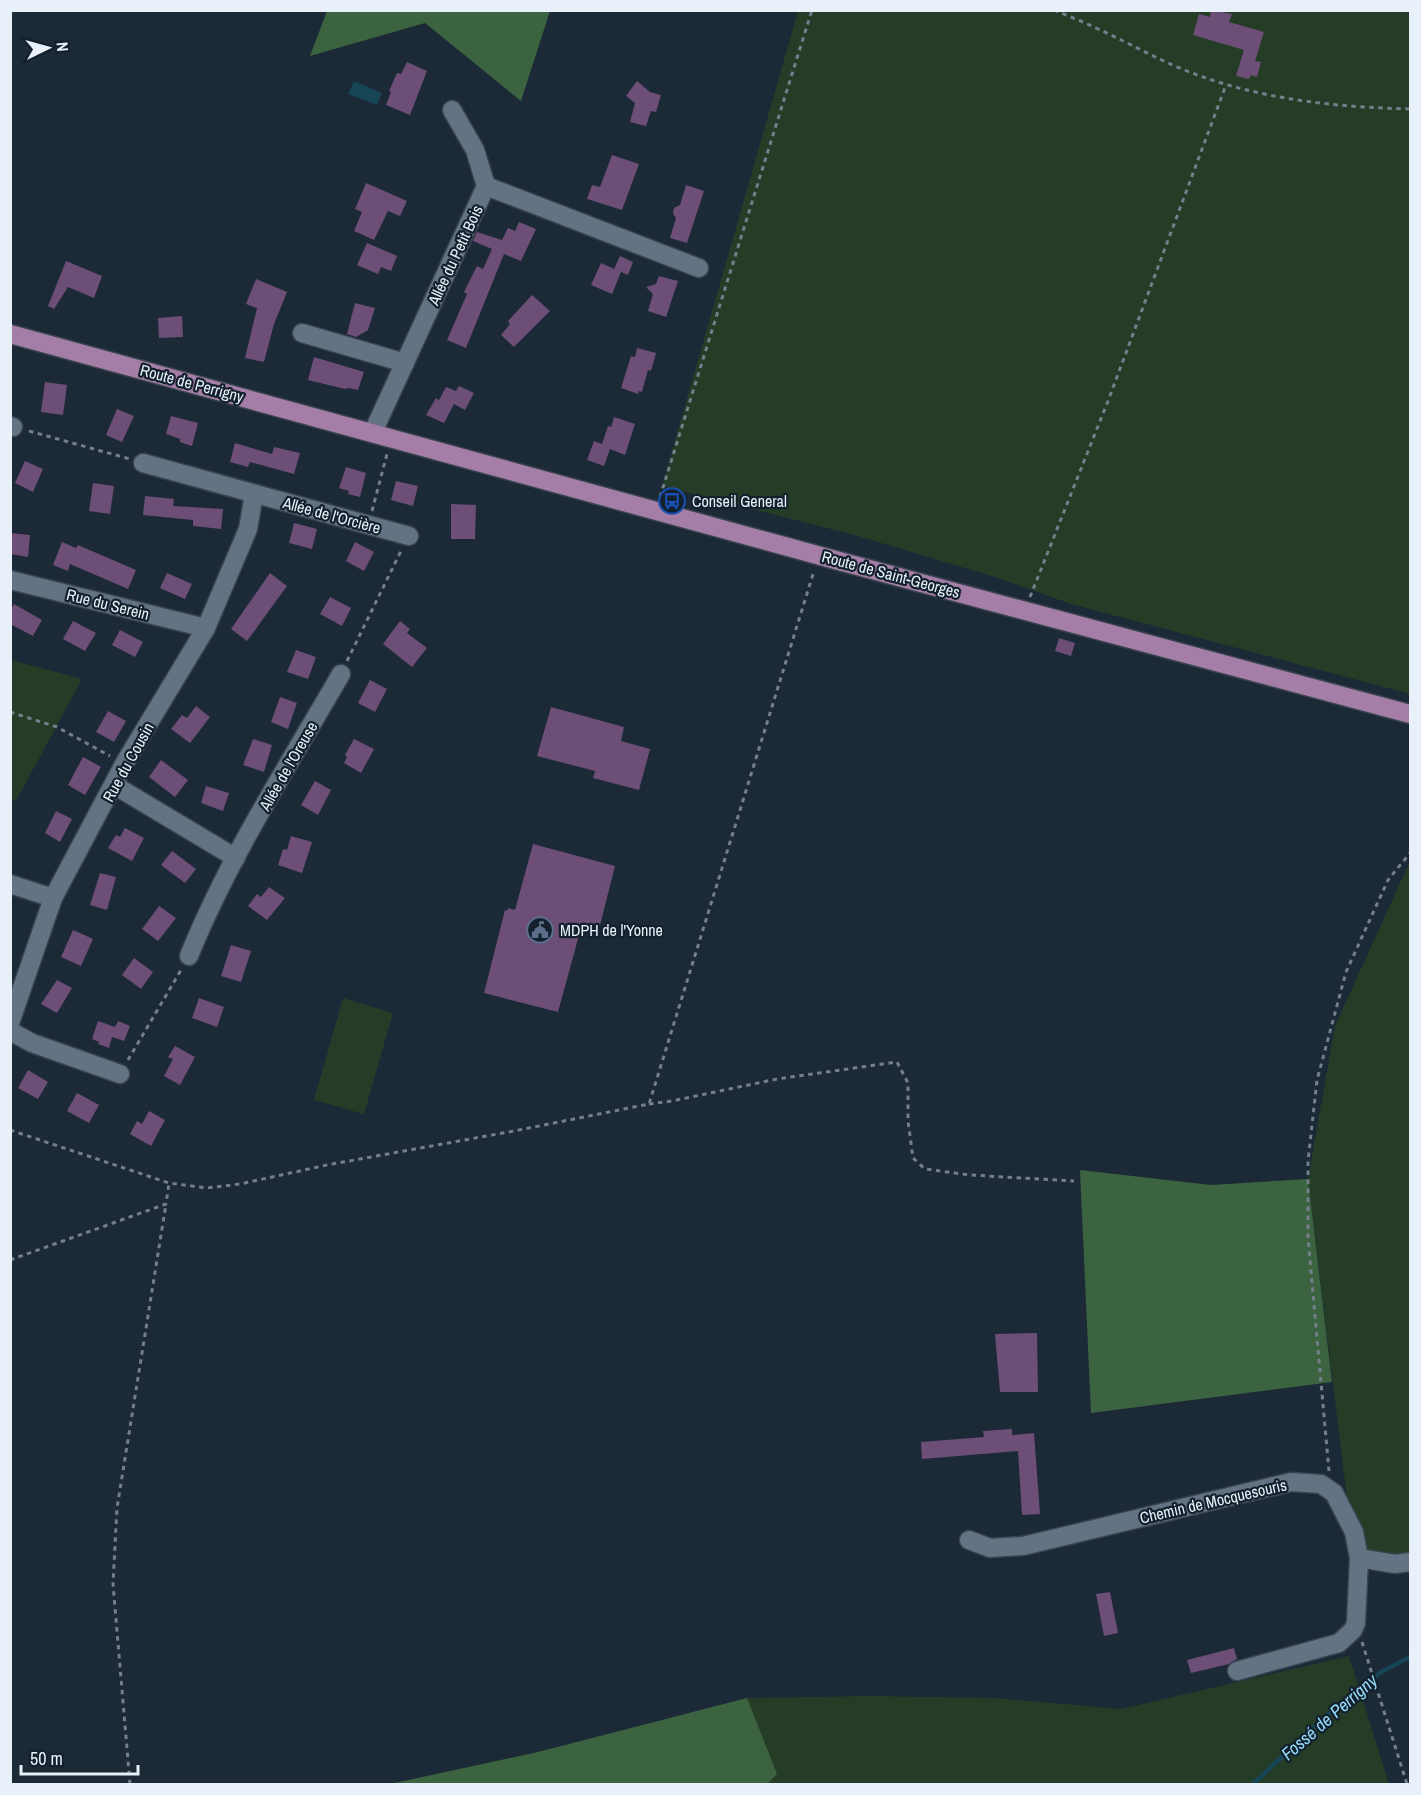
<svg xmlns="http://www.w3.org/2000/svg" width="1421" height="1795" font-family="'Archivo Narrow',sans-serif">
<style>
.green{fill:#253d27}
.forest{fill:#3c633f}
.water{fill:#164556}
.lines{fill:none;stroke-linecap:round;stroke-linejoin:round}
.stream{stroke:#164556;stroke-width:4.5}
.building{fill:#6c4e76}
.minor-casing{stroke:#38434e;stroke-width:21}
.major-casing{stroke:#38434e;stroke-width:21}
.path{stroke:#747f8b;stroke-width:3;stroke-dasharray:4.5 4.5;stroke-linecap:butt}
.minor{stroke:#647383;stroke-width:18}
.major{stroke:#a47ea6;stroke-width:18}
.labels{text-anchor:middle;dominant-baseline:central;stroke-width:4.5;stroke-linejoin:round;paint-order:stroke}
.street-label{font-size:16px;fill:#e8f1fa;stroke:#13202d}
.poi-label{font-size:16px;fill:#e8f1fa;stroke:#13202d;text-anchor:start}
.water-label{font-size:18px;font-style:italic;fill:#94dbf9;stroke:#13202d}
</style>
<rect width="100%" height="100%" fill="#1c2937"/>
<g class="green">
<polygon points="798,11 1410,11 1410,694 1071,604 995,577 858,536 662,486"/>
<polygon points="11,660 82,679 16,801 10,799"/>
<polygon points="1410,861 1410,1559 1353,1547 1308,1179 1335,1026"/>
<polygon points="343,998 393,1013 364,1114 314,1100"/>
<polygon points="1349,1656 1389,1784 767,1784 776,1774 747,1698 872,1696 995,1698 1121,1709"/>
</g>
<g class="forest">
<polygon points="327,11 327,10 550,11 521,101 425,23 310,56"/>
<polygon points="1080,1170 1211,1185 1308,1179 1332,1382 1091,1413"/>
<polygon points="747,1698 777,1774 767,1784 390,1784 538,1752"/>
</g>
<polygon class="water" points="354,81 382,93 377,105 348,94"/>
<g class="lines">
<polyline class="stream" points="1253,1784 1326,1716 1381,1672 1410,1657"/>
</g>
<g class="building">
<polygon points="1211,10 1232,14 1229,22 1264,32 1255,61 1261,62 1257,77 1251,75 1249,79 1236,76 1244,50 1193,35 1199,14 1210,17"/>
<polygon points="407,62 427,71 410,115 386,105 391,92 389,91 397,73 401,74"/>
<polygon points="637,81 650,92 661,95 656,112 651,111 646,126 630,122 635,103 626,96"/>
<polygon points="612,155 639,164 622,210 587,199 592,185 600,187"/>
<polygon points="366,183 407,201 400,216 388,211 374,240 354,231 362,212 355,209"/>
<polygon points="686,185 704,191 687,243 670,238 676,218 673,213 674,208 680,205"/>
<polygon points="519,222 536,229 521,261 504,254 466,348 447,340 467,294 464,292 477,266 483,269 492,249 473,241 477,232 502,240 508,228 515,231"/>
<polygon points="367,243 397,256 391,271 381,267 378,274 357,265"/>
<polygon points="620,256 633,262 628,275 614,269"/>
<polygon points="66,261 102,276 94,298 68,287 54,309 48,306"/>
<polygon points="601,263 621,272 612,294 591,285"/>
<polygon points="659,276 678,281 666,317 648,311 653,294 646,287 656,284"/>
<polygon points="256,279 287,292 274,324 264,362 245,358 257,308 246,304"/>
<polygon points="532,295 550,311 514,347 501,335 510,324 508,321"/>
<polygon points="355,303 375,308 368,330 356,337 347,334"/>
<polygon points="182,316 183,337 159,338 158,318"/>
<polygon points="637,348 656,353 651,371 648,370 642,392 639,391 638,394 621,388 631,356 635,357"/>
<polygon points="314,357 364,372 358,390 349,388 345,389 308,380"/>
<polygon points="45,382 67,385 63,415 41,412"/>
<polygon points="459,386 474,393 465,410 454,404 444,423 426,415 436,398 439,400 446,387 456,391"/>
<polygon points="117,409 134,416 122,442 106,435"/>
<polygon points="171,416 198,423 192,446 180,442 180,439 166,434"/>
<polygon points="614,417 635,424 625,455 610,449 604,466 587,460 594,441 602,444 608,426 611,427"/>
<polygon points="235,443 272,454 274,447 300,453 294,474 250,462 248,467 230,462"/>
<polygon points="25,461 43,469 33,492 15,483"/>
<polygon points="346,467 366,473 360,497 348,494 349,491 339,488"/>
<polygon points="396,481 418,486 413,506 391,500"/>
<polygon points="93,483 114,486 110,514 89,511"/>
<polygon points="145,496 174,499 173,506 223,509 221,529 193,526 193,520 143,515"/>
<polygon points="451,504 476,505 475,539 451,539"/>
<polygon points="294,523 317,529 312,549 289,543"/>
<polygon points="10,533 30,535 28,557 10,554"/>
<polygon points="62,542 76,548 78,545 136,570 128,589 70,564 68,571 53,565"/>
<polygon points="355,542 374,552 364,571 346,561"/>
<polygon points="167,573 192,584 185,599 160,588"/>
<polygon points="270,573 287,586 247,641 231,629"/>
<polygon points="330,597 351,608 342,626 320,614"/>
<polygon points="14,604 42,620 33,636 10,624 10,611"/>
<polygon points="73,621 96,633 85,651 63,639"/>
<polygon points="400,621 410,629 407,633 427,648 412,667 383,644"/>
<polygon points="120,630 143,642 135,657 112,645"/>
<polygon points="1059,638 1075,643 1071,656 1055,651"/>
<polygon points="296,650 316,657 308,679 287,672"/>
<polygon points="370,680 387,689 375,712 358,703"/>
<polygon points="280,697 297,703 288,729 271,722"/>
<polygon points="196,706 210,717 190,743 171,729 182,715 187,718"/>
<polygon points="551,707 624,727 621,741 650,749 639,790 593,778 595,771 537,756"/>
<polygon points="108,711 126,721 114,742 96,732"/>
<polygon points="253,739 272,745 264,772 243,765"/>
<polygon points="354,739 374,749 361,773 344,763 347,757 345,755"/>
<polygon points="83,757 101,767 85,795 68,785"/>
<polygon points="161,760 188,780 175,797 149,777"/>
<polygon points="315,781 331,790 318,815 301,805"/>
<polygon points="206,786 229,793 223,811 201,803"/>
<polygon points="56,811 72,819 60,842 45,833"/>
<polygon points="125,828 144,838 132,861 108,848 116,835 120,837"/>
<polygon points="291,836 312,842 302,873 278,865 283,849 287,850"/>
<polygon points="533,844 615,866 598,933 581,928 558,1012 484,993 505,910 507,911 508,908 515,910"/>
<polygon points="172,851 196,869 185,883 161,865"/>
<polygon points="100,873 116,877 107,910 90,905"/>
<polygon points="269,887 285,898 267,920 248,906 257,894 261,897"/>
<polygon points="159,906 176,918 158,941 142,929"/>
<polygon points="73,930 93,939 81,966 61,957"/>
<polygon points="231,945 251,951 241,982 221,976"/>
<polygon points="134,958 153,972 141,989 122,975"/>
<polygon points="57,980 72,988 57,1013 41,1004"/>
<polygon points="199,998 224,1007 217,1027 192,1018"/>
<polygon points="98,1021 115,1027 118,1021 130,1026 124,1041 112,1037 109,1048 98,1044 99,1042 92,1039"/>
<polygon points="175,1046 195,1057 180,1085 164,1076 173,1059 168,1057"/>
<polygon points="28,1070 48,1082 38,1099 18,1088"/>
<polygon points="77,1093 99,1105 89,1123 67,1111"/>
<polygon points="149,1111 165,1120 151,1146 130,1134 137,1121 142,1124"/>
<polygon points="1037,1333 1038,1392 1000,1392 995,1334"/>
<polygon points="1012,1429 1012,1435 1034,1433 1040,1514 1022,1515 1018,1451 922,1459 921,1442 984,1437 983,1431"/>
<polygon points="1110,1592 1118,1633 1104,1636 1096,1594"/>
<polygon points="1234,1648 1237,1659 1229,1664 1191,1673 1187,1660"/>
</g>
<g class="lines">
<g class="minor-casing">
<g id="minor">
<polyline points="452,110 475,150 486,186"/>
<polyline points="486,186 699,268"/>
<polyline points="302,333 405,363"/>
<polyline points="10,426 13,427"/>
<polyline points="373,432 486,186"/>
<polyline points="143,463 409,536"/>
<polyline points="10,580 206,628"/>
<polyline points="114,785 236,858"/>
<polyline points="10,884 53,898"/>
<path d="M189 956C229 857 288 766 341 674"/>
<polyline points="10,1023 53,898 124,764 206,628 248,529 254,494"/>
<polyline points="10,1031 32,1043 120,1074"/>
<polyline points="969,1540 990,1548 1023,1546 1291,1482 1321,1484 1334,1493 1354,1532 1359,1558 1356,1623 1353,1630 1339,1643 1237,1671"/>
<polyline points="1359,1558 1395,1564 1410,1562"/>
</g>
</g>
<g class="major-casing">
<polyline id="major" points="10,334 839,561 1410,714"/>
</g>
<g class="path">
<path d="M1054 10C1068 16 1082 21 1096 28 1125 41 1153 57 1182 69 1255 99 1333 107 1410 109"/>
<polyline points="29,431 130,459"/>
<polyline points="660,497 812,10"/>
<polyline points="372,511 387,454"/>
<polyline points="1030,597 1108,401 1226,85"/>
<polyline points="347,661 401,551"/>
<polyline points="10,712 57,727 110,756"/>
<polyline points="128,1060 181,970"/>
<polyline points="649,1104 672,1101 777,1079 897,1062 908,1083 908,1121 913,1158 925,1169 970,1175 1074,1181"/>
<polyline points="10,1130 169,1183 207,1188 240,1184 327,1165 514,1131 649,1104 814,571"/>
<polyline points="10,1260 166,1204 169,1183"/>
<polyline points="1329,1471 1308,1238 1308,1161 1317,1080 1346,972 1388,880 1410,853"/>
<polyline points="1362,1642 1407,1784"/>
<polyline points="130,1784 113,1584 117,1508 166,1204"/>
</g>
<use href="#minor" class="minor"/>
<use href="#major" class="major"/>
</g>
<defs>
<g id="bus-ring" transform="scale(1.35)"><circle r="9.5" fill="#13202d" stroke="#1a4fb4" stroke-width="1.5"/><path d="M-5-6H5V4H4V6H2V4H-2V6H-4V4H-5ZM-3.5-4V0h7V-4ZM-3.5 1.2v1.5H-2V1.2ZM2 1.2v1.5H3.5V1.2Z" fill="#1a4fb4"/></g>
<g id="civic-ring" transform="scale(1.35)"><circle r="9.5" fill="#13202d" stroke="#5c6f8a" stroke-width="1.5"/><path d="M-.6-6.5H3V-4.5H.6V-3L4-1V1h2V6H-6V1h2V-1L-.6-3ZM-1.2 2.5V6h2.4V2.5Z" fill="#5c6f8a"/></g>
</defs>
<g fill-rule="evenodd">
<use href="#bus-ring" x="672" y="501"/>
<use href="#civic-ring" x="540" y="930"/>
</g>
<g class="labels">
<g class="street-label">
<text transform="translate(455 255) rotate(-65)">Allée du Petit Bois</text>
<text transform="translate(192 383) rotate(15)">Route de Perrigny</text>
<text transform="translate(332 515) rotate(15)">Allée de l'Orcière</text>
<text transform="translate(891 574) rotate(15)">Route de Saint-Georges</text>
<text transform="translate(108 604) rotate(14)">Rue du Serein</text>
<text transform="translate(128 762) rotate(-61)">Rue du Cousin</text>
<text transform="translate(288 766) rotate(-60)">Allée de l'Oreuse</text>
<text transform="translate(1213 1501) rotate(-13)">Chemin de Mocquesouris</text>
</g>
<g class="poi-label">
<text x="692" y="501">Conseil General</text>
<text x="560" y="930">MDPH de l'Yonne</text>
</g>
<g class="water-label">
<text transform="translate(1329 1717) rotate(-41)">Fossé de Perrigny</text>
</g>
</g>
<rect width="1421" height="1795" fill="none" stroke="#e8f1fa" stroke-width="24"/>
<g transform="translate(48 48) rotate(85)" stroke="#13202d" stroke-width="4.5" paint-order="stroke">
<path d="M0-4.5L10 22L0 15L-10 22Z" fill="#e8f1fa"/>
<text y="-9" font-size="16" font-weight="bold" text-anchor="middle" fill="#e8f1fa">N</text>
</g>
<path d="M21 1765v9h117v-9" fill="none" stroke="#e8f1fa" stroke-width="3"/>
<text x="30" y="1765" font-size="18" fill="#e8f1fa" stroke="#13202d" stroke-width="4.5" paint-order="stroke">50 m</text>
</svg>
